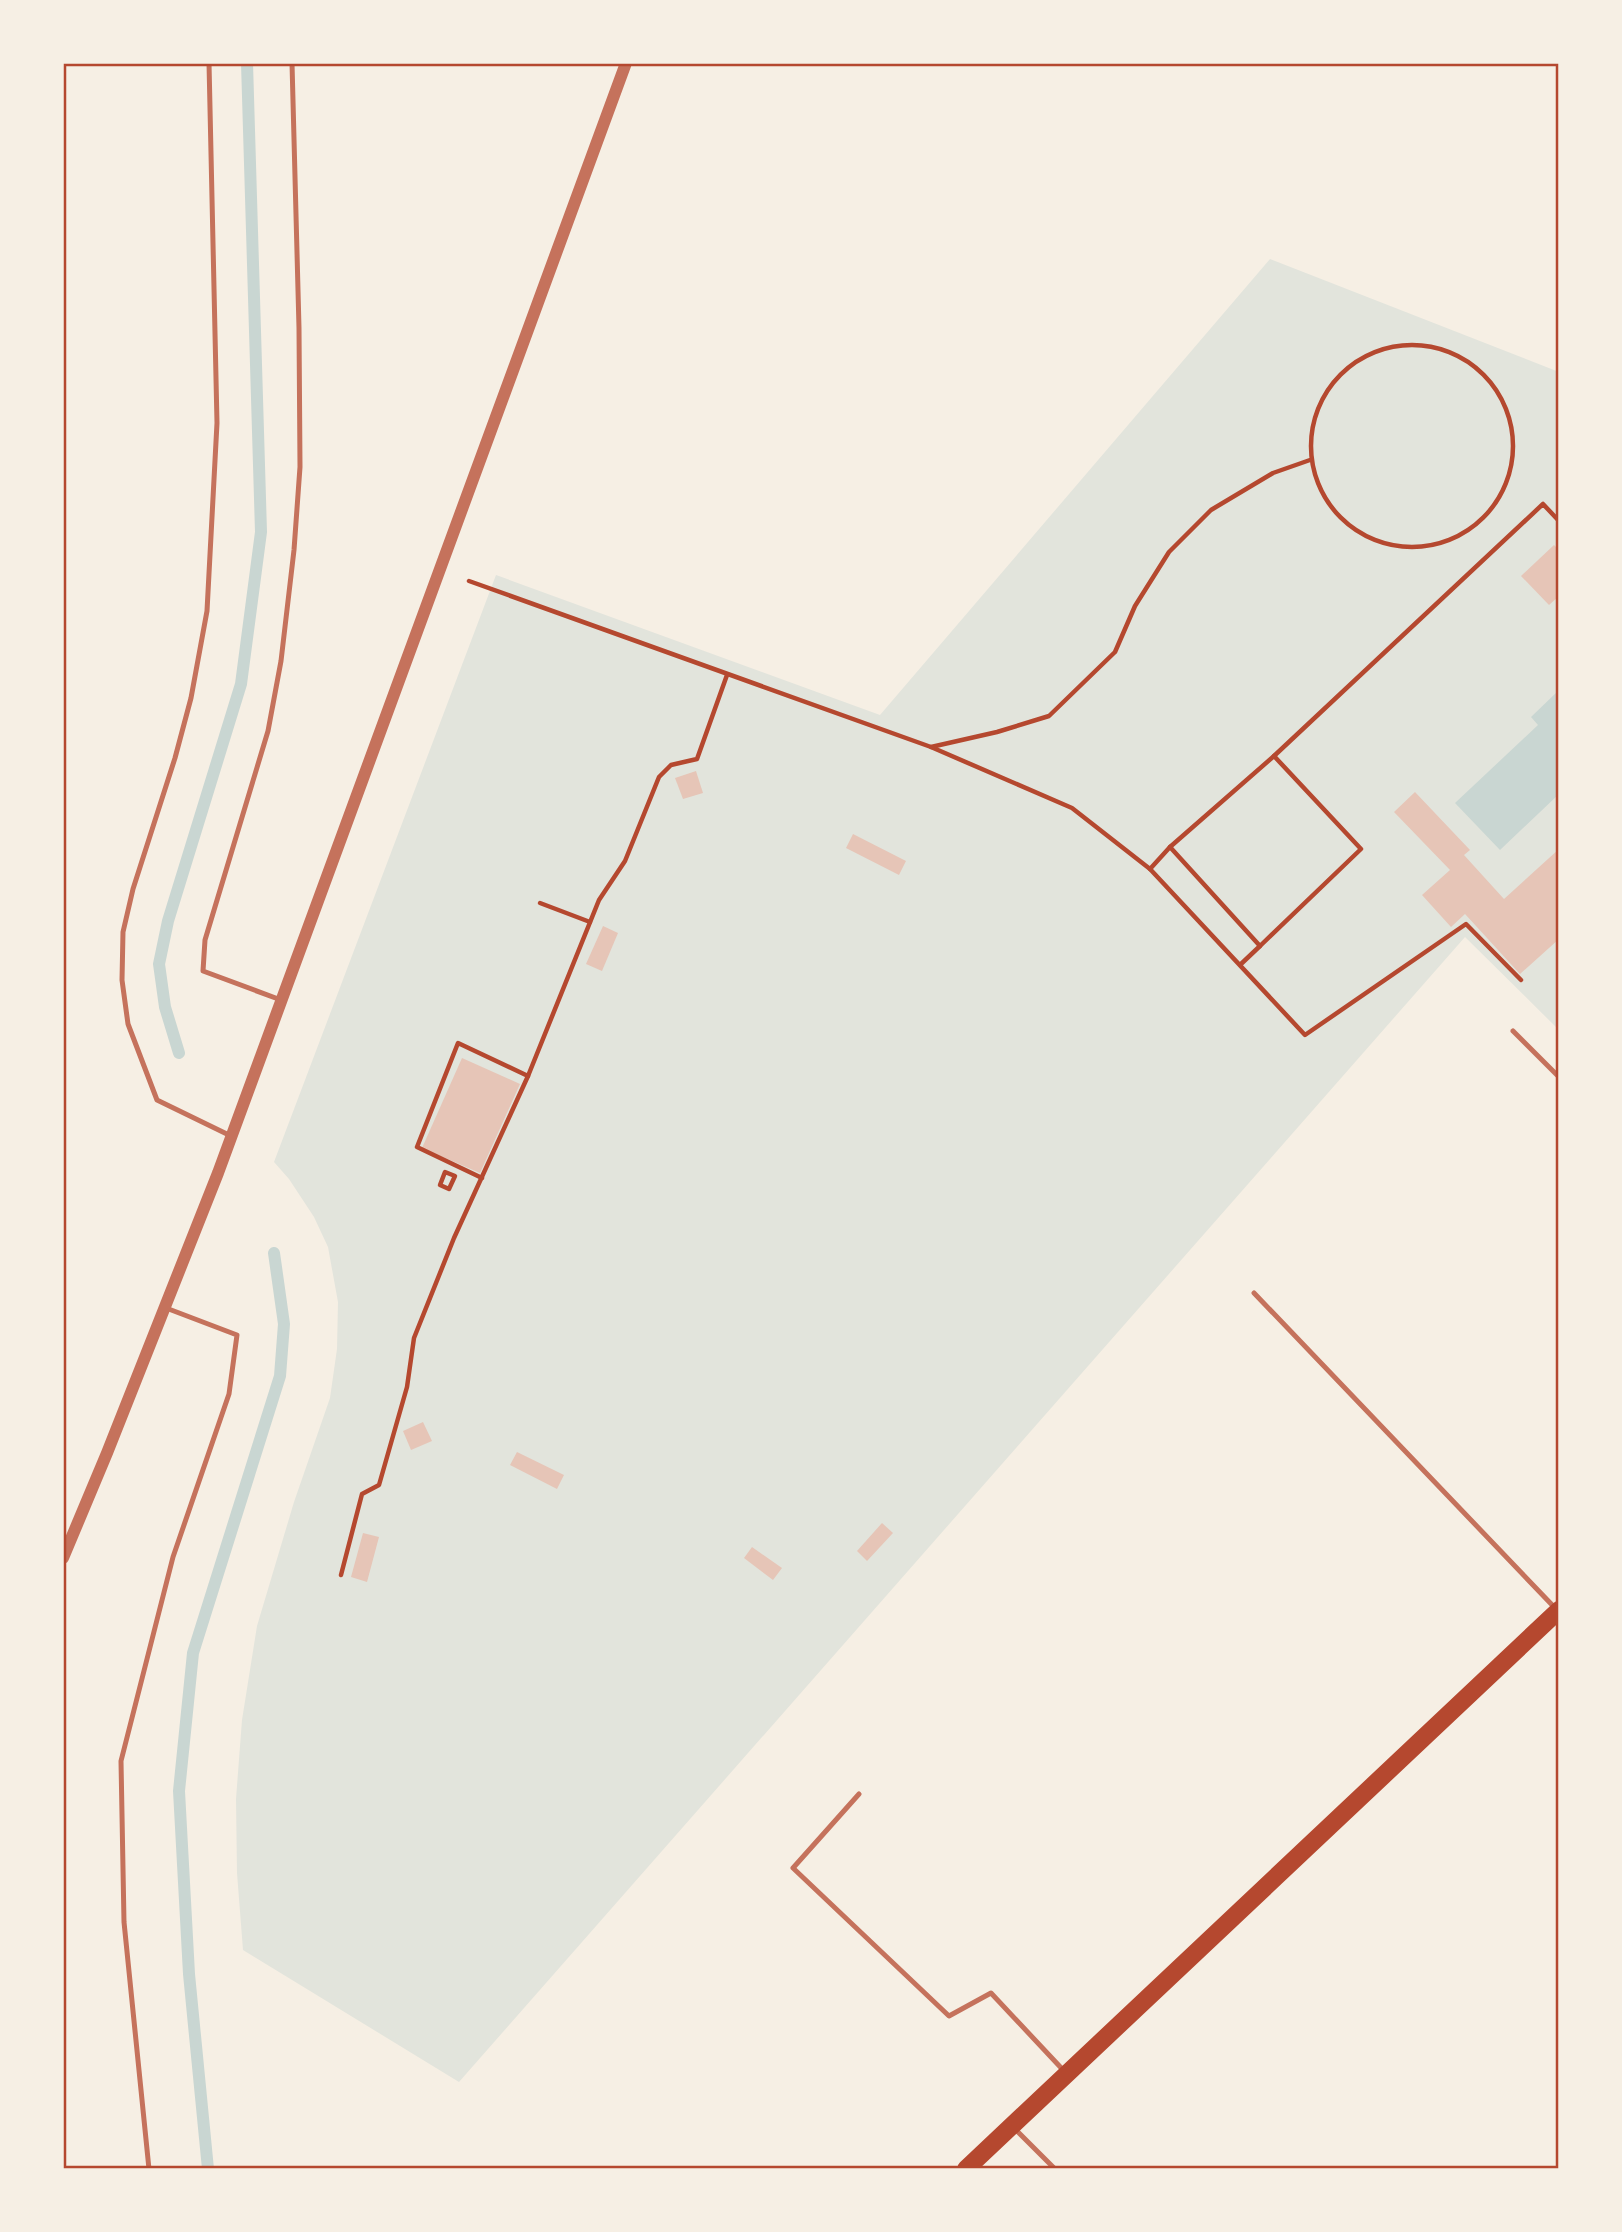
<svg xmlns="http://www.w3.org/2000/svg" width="1622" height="2232" font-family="'PT Sans',sans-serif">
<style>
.green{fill:#e2e4dc}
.water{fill:#c9d6d2}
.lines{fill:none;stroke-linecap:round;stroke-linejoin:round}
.stream{stroke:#c9d6d2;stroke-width:12}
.building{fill:#e6c5b7}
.path{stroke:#b5482f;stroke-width:4.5}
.service{stroke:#c5725c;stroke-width:5}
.tertiary{stroke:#c5725c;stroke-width:12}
.primary{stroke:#b5482f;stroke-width:18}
.neatline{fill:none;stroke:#b5482f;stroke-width:2.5}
</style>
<rect width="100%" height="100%" fill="#f6efe4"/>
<polygon class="green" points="1270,259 1559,372 1559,1030 1465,937 459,2082 243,1950 237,1873 236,1799 242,1720 257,1626 294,1502 330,1398 337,1349 338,1302 328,1247 314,1217 289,1179 274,1162 496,575 880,715"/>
<polygon class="water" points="1558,691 1559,794 1500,850 1455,803 1538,725 1531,717"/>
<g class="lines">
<g class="stream">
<polyline points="179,1053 165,1007 159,964 168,921 241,684 261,532 247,63"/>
<polyline points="208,2169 189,1974 179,1791 193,1653 280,1376 284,1324 274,1253"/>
</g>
</g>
<g class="building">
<polygon points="1554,545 1559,550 1559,596 1549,605 1521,576"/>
<polygon points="696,771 703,793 683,799 675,778"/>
<polygon points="1415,792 1470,850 1464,855 1504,899 1559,849 1559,939 1520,974 1465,914 1451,927 1422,895 1450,870 1394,812"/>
<polygon points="853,834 906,861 899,875 846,848"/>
<polygon points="603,926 618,933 602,971 586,964"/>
<polygon points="462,1058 520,1084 480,1173 422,1148"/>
<polygon points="423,1422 432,1441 411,1450 403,1431"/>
<polygon points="517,1452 564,1475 557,1489 510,1465"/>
<polygon points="882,1523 893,1533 867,1561 857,1551"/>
<polygon points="363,1533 379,1537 367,1582 351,1577"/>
<polygon points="752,1547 782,1568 773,1580 744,1558"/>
</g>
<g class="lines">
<g class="path">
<circle cx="1412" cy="446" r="101"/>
<polyline points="469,581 931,747 1072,808 1150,869 1305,1035 1466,924 1521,980"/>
<polyline points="931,747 997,732 1049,716 1115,652 1135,606 1169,552 1211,510 1273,473 1310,460"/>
<polyline points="1170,847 1260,946 1361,849 1274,756"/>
<polyline points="1150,869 1170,847 1274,756 1543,504 1559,521"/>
<polyline points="540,903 590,922"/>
<polyline points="1241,964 1260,946"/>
<polygon points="445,1172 455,1176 449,1189 440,1185"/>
<polyline points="482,1178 417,1147 458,1043 528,1076"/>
<polyline points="341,1575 362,1494 379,1485 407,1387 414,1338 454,1238 528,1076 599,900 625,861 659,777 671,765 697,759 727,675"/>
</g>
<g class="service">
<polyline points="209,63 217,423 207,611 191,698 175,758 133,889 123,932 122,980 128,1024 157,1100 231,1136"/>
<polyline points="281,1000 203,971 205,940 268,731 281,661 294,550 300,467 299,328 292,63"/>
<polyline points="1513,1031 1559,1077"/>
<polyline points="1254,1293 1556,1609"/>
<polyline points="859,1794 793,1868 949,2016 991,1993 1065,2072"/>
<polyline points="1015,2129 1055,2169"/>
<polyline points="149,2169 124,1922 121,1761 173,1557 229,1394 237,1335 166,1308"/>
</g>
<polyline class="tertiary" points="63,1558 107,1453 218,1173 626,63"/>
<polyline class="primary" points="966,2169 1559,1610"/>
</g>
<rect width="1622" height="2232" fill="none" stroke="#f6efe4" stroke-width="130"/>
<rect x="65" y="65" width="1492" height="2102" class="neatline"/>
</svg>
